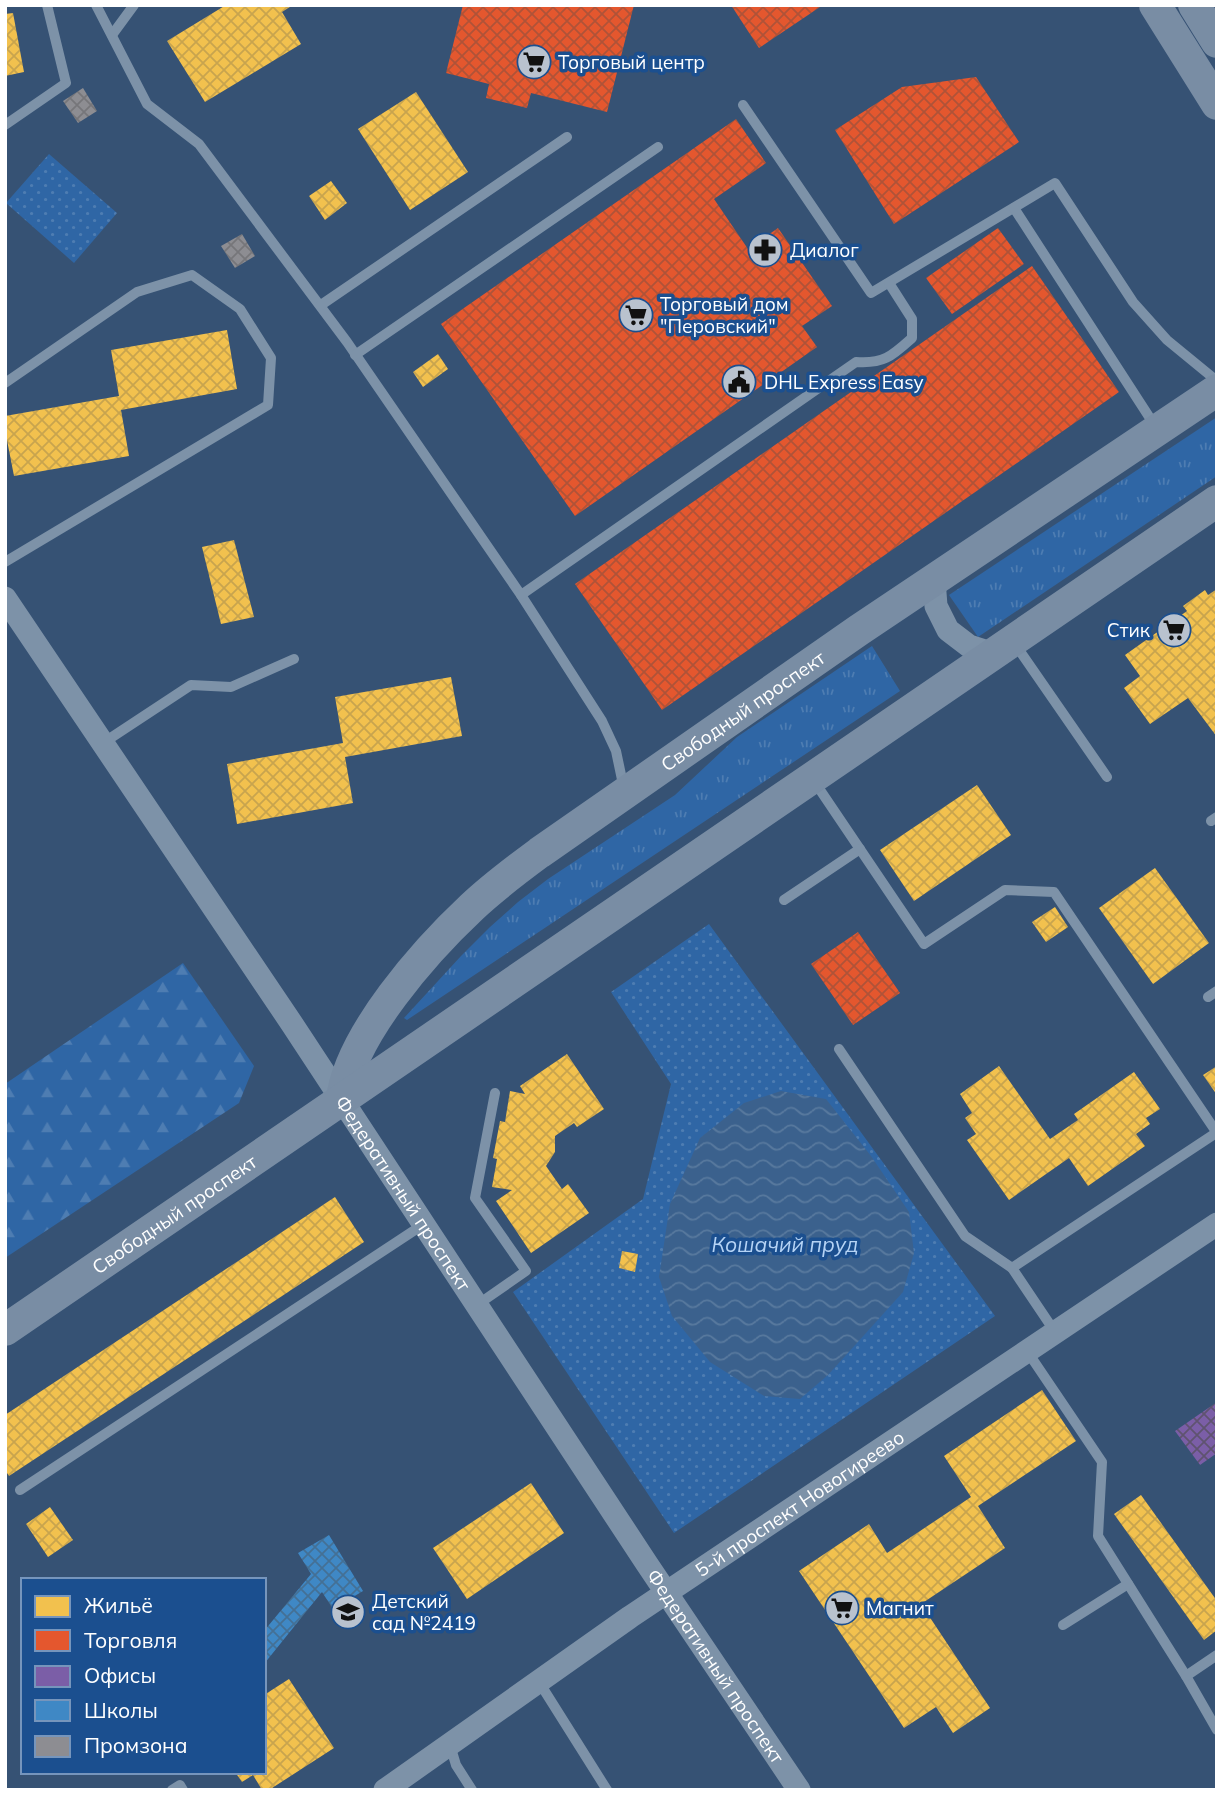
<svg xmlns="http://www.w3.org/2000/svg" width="1222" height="1795" font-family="Mulish,sans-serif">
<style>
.grass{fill:url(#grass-tufts)}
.forest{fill:url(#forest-firs)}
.park{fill:url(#park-dots)}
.water{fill:url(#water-waves)}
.homes{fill:url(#homes-cross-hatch)}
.shops{fill:url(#shops-cross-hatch)}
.offices{fill:url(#offices-cross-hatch)}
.schools{fill:url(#schools-cross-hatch)}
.industry{fill:url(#industry-cross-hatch)}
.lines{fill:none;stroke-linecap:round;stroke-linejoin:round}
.service{stroke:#7d92a8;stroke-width:10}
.minor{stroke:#7d92a8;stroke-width:23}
.secondary{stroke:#798da4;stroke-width:32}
.labels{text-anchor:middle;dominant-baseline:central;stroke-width:7;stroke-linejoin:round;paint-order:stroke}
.poi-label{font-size:19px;fill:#fff;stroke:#1b4f8f;text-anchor:start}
.street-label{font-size:19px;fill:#fff;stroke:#1b4f8f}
.water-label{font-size:21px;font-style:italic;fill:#b5d3f5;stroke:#1b4f8f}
</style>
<defs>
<pattern id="grass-tufts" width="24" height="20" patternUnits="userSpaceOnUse" patternTransform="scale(1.75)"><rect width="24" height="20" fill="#2f66a5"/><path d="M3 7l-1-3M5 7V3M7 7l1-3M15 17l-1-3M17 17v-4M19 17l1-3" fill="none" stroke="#4e7db2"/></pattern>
<pattern id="forest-firs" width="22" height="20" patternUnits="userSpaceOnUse" patternTransform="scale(1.75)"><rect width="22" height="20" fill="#2f66a5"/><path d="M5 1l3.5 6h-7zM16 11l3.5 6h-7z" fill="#4e7db2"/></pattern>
<pattern id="park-dots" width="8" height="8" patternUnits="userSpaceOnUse" patternTransform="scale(1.75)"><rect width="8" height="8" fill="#2f66a5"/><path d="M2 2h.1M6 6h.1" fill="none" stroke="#4e7db2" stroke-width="1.8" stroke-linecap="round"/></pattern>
<pattern id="water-waves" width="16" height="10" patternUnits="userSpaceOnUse" patternTransform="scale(1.75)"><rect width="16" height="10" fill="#3b618d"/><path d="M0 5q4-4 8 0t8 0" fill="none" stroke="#58799e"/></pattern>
<pattern id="homes-cross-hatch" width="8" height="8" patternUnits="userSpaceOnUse" patternTransform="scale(1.75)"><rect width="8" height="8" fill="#f2c14e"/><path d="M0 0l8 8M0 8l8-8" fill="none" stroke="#c8a44e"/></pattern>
<pattern id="shops-cross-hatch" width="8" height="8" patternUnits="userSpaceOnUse" patternTransform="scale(1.75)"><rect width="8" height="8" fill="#e4572e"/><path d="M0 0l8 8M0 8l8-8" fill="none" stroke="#af5338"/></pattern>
<pattern id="offices-cross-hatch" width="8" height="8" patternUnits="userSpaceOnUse" patternTransform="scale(1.75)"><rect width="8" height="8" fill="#7b5ea7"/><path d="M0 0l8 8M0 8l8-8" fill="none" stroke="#5f5370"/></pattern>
<pattern id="schools-cross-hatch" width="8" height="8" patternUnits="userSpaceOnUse" patternTransform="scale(1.75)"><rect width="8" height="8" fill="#3f88c5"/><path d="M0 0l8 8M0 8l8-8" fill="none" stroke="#447095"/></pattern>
<pattern id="industry-cross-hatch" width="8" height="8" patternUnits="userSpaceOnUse" patternTransform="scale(1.75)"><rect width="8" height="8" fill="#8d8d92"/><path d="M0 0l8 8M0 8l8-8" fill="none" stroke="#76767a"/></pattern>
</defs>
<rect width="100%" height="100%" fill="#365274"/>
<g class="grass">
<polygon points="1217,417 1217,476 978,637 949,595"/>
<polygon points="872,646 900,691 407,1020 404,1018 461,956 490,927 518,902 548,879 675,795 737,737"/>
</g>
<polygon class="forest" points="183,963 254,1066 239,1103 5,1258 5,1084"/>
<g class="park">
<polygon points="49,154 117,213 74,263 6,203"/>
<polygon points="709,924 995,1316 674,1533 513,1292 643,1199 671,1084 611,992"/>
</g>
<polygon class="water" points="781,1091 826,1099 871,1156 909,1212 914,1253 903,1292 828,1375 800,1399 764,1396 710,1362 672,1316 659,1277 670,1204 700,1138 744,1103"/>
<g class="homes">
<polygon points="226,5 293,5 282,12 301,44 205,102 167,41"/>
<polygon points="13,13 24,72 5,76 5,14"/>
<polygon points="416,92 468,172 410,210 358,129"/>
<polygon points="331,181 347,203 325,220 309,196"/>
<polygon points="227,330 237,389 121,410 129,456 14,476 5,430 5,416 119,396 111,350"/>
<polygon points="438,354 448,369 423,387 413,372"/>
<polygon points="234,540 254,617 221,624 202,547"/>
<polygon points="1217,589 1217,737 1188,698 1150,724 1124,688 1140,676 1125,655 1187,611 1183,606 1205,590 1208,595"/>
<polygon points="451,677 462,736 345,757 353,803 237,824 227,764 343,743 335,697"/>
<polygon points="977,785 1011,835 914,901 880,850"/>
<polygon points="1155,868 1209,943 1153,984 1099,908"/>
<polygon points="1055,907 1068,927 1046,942 1032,922"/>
<polygon points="567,1054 604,1109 577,1127 574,1123 555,1136 555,1152 546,1166 562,1189 568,1184 589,1213 531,1253 496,1201 512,1190 492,1187 497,1159 493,1158 500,1121 505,1122 510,1091 525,1094 520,1086"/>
<polygon points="999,1066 1050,1139 1078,1120 1074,1114 1134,1072 1160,1109 1146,1118 1150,1124 1136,1134 1145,1146 1088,1186 1069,1158 1009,1200 967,1140 976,1134 965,1118 972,1113 960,1094"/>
<polygon points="1217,1066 1217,1095 1203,1075"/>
<polygon points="335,1197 364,1242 9,1476 5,1470 5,1415"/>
<polygon points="622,1251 638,1254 635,1272 619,1268"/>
<polygon points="1042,1390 1076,1441 978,1506 1005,1548 921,1604 990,1708 953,1733 936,1707 904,1728 799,1571 869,1524 887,1553 971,1497 944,1456"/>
<polygon points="531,1483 564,1533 467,1599 433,1548"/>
<polygon points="1141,1495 1217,1601 1217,1630 1204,1640 1114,1514"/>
<polygon points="50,1507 73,1540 48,1557 26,1524"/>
<polygon points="289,1679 334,1748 269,1790 262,1790 253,1775 242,1782 235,1772 264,1772 264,1695"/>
</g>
<g class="shops">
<polygon points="463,5 634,5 607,112 531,93 527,108 486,98 489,84 446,73"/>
<polygon points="731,5 823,5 759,48"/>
<polygon points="976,77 1019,142 894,224 835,130 902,87"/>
<polygon points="736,119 766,163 714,199 748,249 778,228 832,306 802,326 817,347 575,516 441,324"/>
<polygon points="998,228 1024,264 952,314 926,278"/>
<polygon points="1032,266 1119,392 662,710 575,584"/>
<polygon points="858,932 900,993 853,1025 811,964"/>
</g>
<polygon class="offices" points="1217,1402 1217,1453 1200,1465 1175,1431"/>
<polygon class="schools" points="329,1535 363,1591 333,1609 322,1592 264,1664 264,1631 311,1574 298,1553"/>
<g class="industry">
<polygon points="83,88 97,111 78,123 63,101"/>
<polygon points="242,234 255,256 235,268 221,246"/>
</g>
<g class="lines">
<g class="service">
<polyline points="96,5 147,104 199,144 347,342 521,595 602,721 616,751 624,789"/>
<polyline points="112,35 134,5"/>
<polyline points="743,105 871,293 1055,183 1133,302 1167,340 1217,381"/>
<polyline points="5,125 66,83 47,5"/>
<polyline points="1014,208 1157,429"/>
<polyline points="321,305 567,137"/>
<polyline points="355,355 658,147"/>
<polyline points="5,383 137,292 192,275 240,309 271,358 268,405 5,562"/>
<path d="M521 595 856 362C884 364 892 356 912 338V319L889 283"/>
<polyline points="1015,644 1107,777"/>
<polyline points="103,743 191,685 231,687 294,659"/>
<polyline points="814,781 924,944 1005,890 1054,892 1217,1133"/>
<polyline points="1211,821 1217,817"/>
<polyline points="784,900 860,849"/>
<polyline points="1208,997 1217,991"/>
<polyline points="839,1049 965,1236 1012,1268 1055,1332"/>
<polyline points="1012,1268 1216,1133"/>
<polyline points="477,1305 526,1271 475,1198 495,1093"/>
<polyline points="1027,1351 1102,1462 1098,1536 1186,1676 1217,1730"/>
<polyline points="20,1490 424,1224"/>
<polyline points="1063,1625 1128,1584"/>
<polyline points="1186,1676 1217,1655"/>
<polyline points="539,1682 607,1790"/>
<polyline points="450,1745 456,1765 472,1790"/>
<polyline points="172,1790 180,1785 183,1790"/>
</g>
<g class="minor">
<polyline points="934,580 936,606 948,630 969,646 994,654"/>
<path id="s1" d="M5 598 292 1024 647 1564 799 1790"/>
<path id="s2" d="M385 1790 630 1617 1217 1224"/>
</g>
<g class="secondary">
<polyline points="1155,5 1217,104"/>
<polyline points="1194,5 1217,42"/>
<path id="s3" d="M342 1099C350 1035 426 950 472 907 493 887 516 870 539 853L859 630 1217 390"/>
<path id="s4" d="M5 1330 1217 501"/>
</g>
</g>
<defs>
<g id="supermarket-disc" transform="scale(1.75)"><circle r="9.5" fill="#b9c2ce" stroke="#1b4f8f"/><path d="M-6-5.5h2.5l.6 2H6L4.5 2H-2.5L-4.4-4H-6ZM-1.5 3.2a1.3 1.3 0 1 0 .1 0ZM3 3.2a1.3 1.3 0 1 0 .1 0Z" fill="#111"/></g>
<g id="pharmacy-disc" transform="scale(1.75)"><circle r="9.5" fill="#b9c2ce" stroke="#1b4f8f"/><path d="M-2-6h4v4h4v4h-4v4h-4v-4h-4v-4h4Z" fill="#111"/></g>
<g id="civic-disc" transform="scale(1.75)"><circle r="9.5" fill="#b9c2ce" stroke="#1b4f8f"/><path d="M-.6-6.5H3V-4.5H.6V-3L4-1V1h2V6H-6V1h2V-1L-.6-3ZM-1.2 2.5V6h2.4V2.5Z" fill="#111"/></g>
<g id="school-disc" transform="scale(1.75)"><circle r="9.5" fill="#b9c2ce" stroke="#1b4f8f"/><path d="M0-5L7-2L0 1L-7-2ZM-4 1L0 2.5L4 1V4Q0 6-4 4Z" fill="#111"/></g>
</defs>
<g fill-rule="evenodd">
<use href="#supermarket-disc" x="534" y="62"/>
<use href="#pharmacy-disc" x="765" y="250"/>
<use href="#supermarket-disc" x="636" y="315"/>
<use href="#civic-disc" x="739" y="382"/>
<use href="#supermarket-disc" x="1174" y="630"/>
<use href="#supermarket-disc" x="842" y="1608"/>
<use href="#school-disc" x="348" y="1612"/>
</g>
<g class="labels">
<g class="poi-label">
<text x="558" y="62">Торговый центр</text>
<text x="790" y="250">Диалог</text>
<text x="660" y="304">Торговый дом<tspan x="660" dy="22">"Перовский"</tspan></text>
<text x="764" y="382">DHL Express Easy</text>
<text x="1150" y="630" text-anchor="end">Стик</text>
<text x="372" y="1601">Детский<tspan x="372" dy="22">сад №2419</tspan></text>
<text x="866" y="1608">Магнит</text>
</g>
<g class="street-label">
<text stroke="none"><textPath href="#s3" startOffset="570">Свободный проспект</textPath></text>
<text stroke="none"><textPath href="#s1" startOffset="716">Федеративный проспект</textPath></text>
<text stroke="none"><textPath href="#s4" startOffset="205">Свободный проспект</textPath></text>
<text stroke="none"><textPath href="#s2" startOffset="504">5-й проспект Новогиреево</textPath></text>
<text stroke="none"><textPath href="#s1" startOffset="1283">Федеративный проспект</textPath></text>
</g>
<g class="water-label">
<text x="785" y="1244">Кошачий пруд</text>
</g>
</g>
<rect width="1222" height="1795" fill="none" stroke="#ffffff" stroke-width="14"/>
<rect x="21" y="1578" width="245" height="196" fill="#1b4f8f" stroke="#7695bc" stroke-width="2"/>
<rect x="35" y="1596" width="35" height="21" fill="#f2c14e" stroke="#7695bc" stroke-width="2"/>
<text x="84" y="1613" font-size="21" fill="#ffffff">Жильё</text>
<rect x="35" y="1630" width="35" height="21" fill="#e4572e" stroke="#7695bc" stroke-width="2"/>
<text x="84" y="1648" font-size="21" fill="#ffffff">Торговля</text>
<rect x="35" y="1666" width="35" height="21" fill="#7b5ea7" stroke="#7695bc" stroke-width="2"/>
<text x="84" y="1683" font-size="21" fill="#ffffff">Офисы</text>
<rect x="35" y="1700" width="35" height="21" fill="#3f88c5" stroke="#7695bc" stroke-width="2"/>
<text x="84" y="1718" font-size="21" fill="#ffffff">Школы</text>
<rect x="35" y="1736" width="35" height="21" fill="#8d8d92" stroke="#7695bc" stroke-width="2"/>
<text x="84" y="1753" font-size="21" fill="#ffffff">Промзона</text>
</svg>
